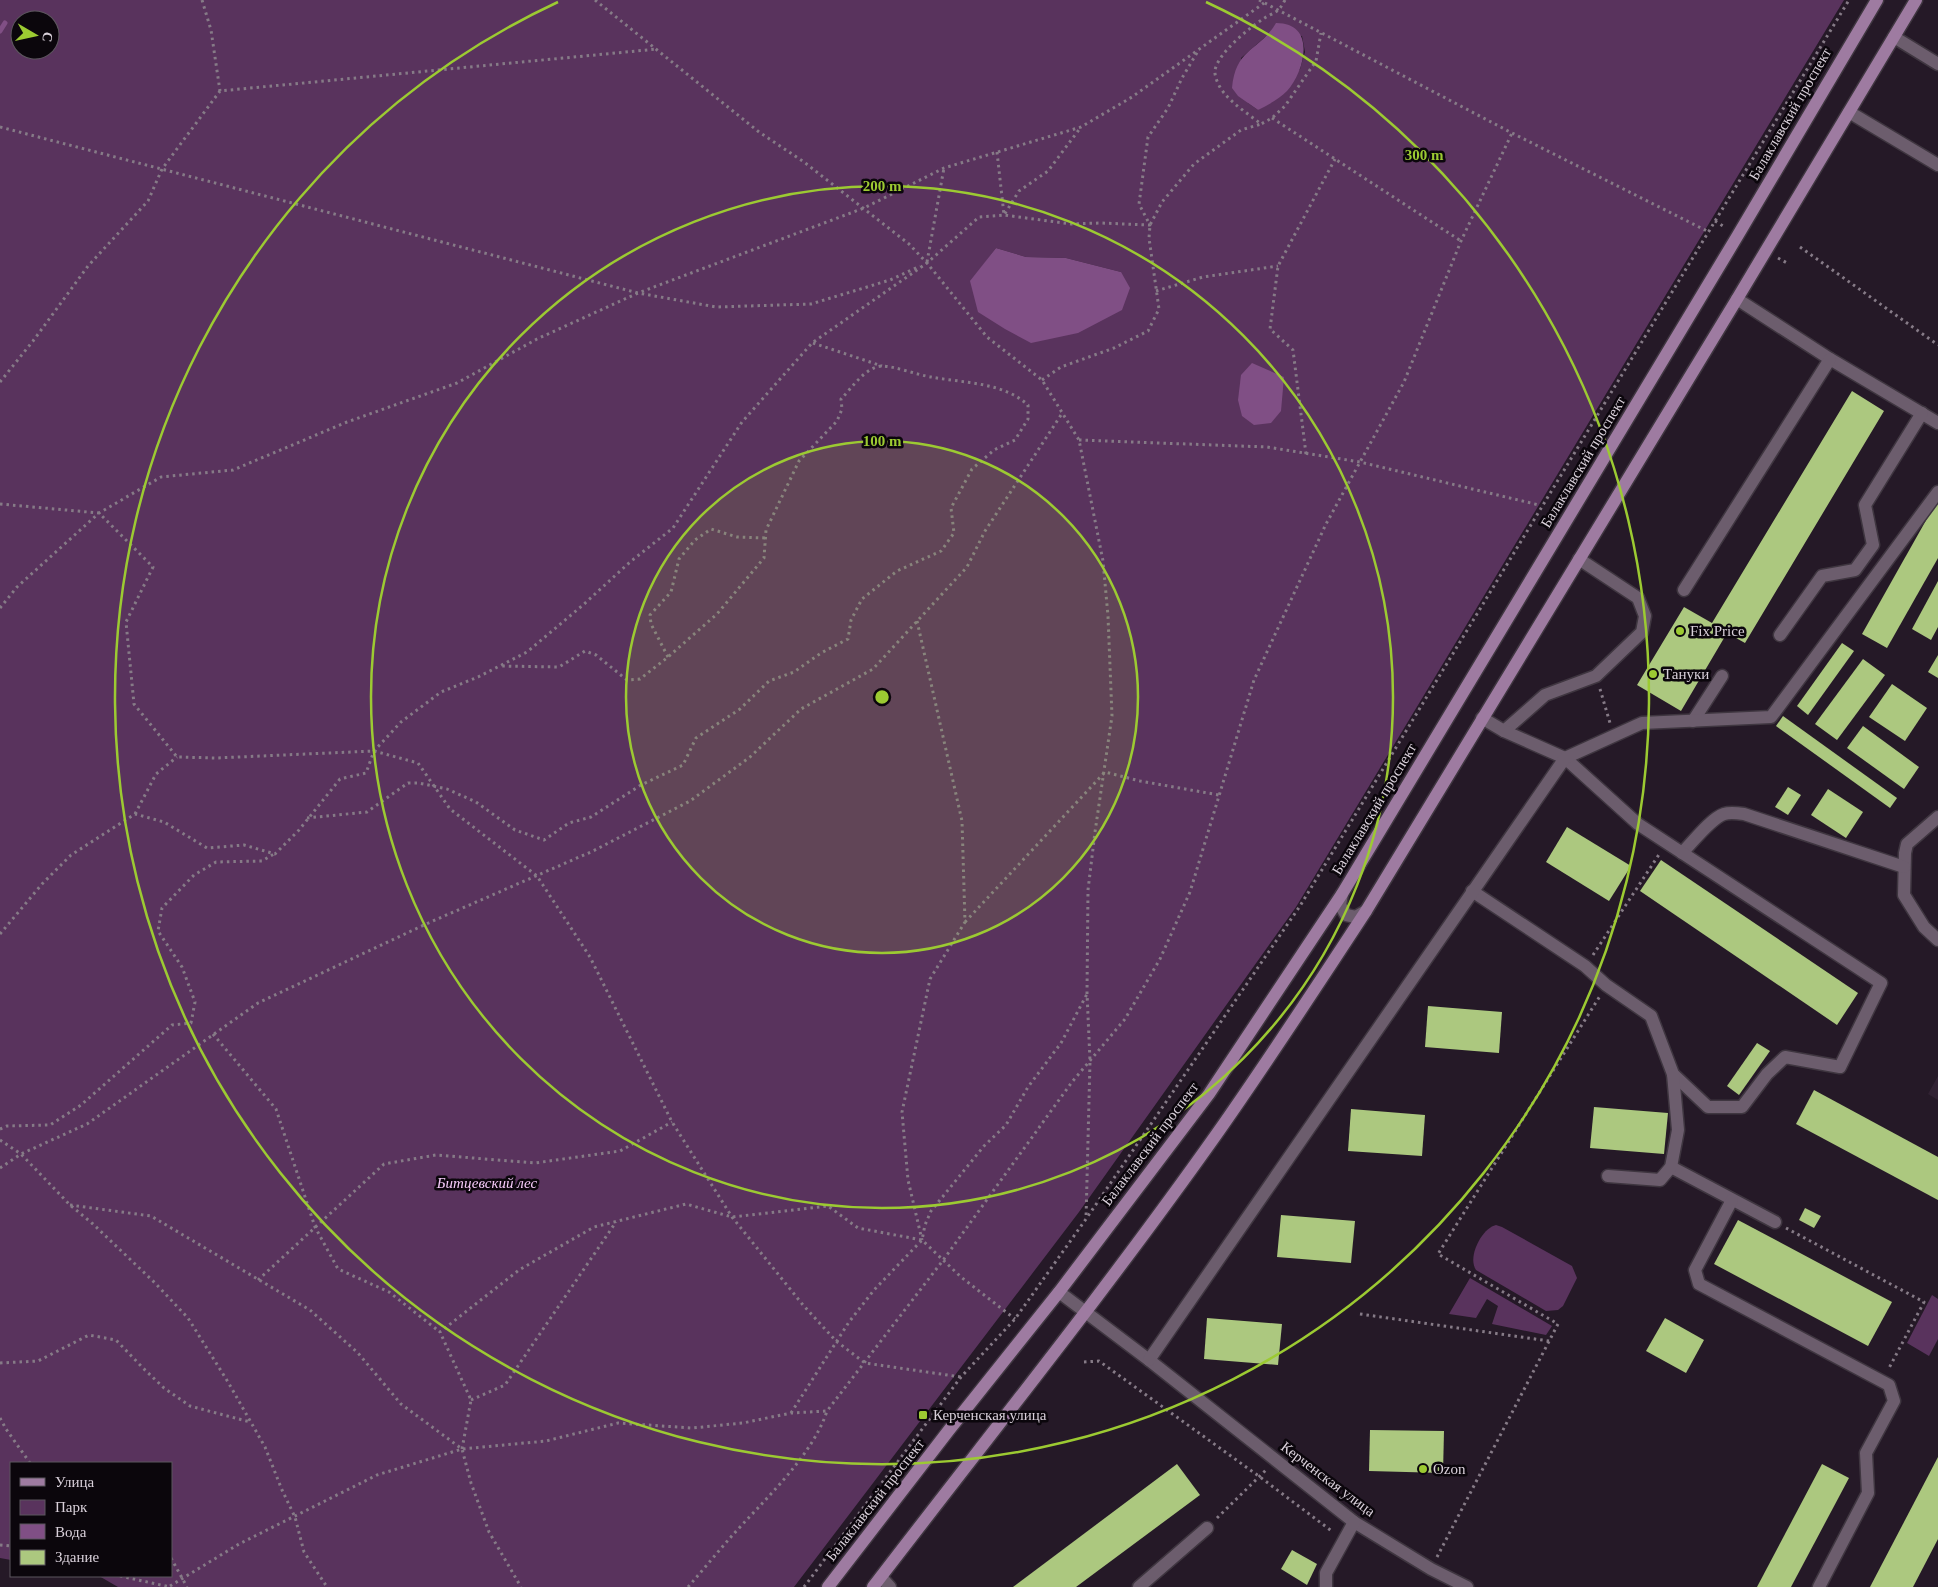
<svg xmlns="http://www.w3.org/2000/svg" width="1938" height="1587" font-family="'Times New Roman',serif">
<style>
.built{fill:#312233}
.green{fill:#59335d;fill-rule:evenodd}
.water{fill:#804f85}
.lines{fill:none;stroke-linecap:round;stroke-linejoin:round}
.stream{stroke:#804f85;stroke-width:5}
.building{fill:#acc87f}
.minor-casing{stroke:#3f3640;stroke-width:15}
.major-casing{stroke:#3f3640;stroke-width:15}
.path{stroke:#867b87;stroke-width:3;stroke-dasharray:2.5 4;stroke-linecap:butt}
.minor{stroke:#6c5d6d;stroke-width:12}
.major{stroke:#9e7ba1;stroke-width:12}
.ring{fill:none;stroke:#9cca32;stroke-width:2.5}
.poi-dot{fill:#9cca32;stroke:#0b060c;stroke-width:2}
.labels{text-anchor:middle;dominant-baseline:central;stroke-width:5;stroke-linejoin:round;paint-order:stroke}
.street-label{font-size:15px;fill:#d9d0da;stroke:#0b060c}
.poi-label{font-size:15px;fill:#d9d0da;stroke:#0b060c;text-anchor:start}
.park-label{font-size:15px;font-style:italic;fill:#f5caf9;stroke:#0b060c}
.centre{fill:#9cca32;stroke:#0b060c;stroke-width:2.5}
.ring-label{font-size:15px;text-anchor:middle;font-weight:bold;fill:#9cca32;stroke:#0b060c;stroke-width:5;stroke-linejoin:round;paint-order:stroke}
</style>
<rect width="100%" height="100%" fill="#251927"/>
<polygon class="built" points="1938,1076 1938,1100 1928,1094"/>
<g class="green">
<path d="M0 0H1844L1296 907 1079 1212 794 1587H118L99 1576H171V1463H11V1560L0 1558ZM20 20H50V50H20ZM1272 31 1302 36 1305 52 1300 69 1258 110 1248 103 1241 58ZM996 248 1026 257 1066 258 1121 272 979 312 971 281Z"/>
<path d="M1496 1225 1502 1227 1572 1266 1577 1278 1563 1306 1558 1310 1546 1311 1476 1270C1467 1257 1482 1228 1496 1225Z"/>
<polygon points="1470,1278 1552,1326 1546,1335 1492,1324 1498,1306 1487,1299 1476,1318 1449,1314"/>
<polygon points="1932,1295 1938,1299 1938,1339 1929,1356 1907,1343"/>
</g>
<g class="water">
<path d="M1276 23C1317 23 1305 71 1287 91 1279 99 1268 105 1258 110L1238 96 1232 88C1236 47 1259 52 1276 23Z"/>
<polygon points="996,248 1026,257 1066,258 1121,272 1130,288 1122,310 1078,333 1031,343 1005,329 978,312 970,281"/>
<polygon points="1252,363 1284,377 1281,411 1271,423 1254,425 1242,416 1238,400 1241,375"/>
</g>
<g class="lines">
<polyline class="stream" points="0,31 5,23"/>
</g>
<g class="building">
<polygon points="1852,391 1884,411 1745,643 1727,633 1681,711 1637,685 1684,607 1712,623"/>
<polygon points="1938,499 1938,558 1887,648 1862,634"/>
<polygon points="1938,581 1938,627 1931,640 1912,629"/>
<polygon points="1842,643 1854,651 1808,715 1797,706"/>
<polygon points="1938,655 1938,678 1928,672"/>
<polygon points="1863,659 1885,675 1837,740 1815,724"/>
<polygon points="1892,684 1927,708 1905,741 1869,717"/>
<polygon points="1783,716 1897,798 1890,808 1776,726"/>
<polygon points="1863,726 1919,767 1904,789 1847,748"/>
<polygon points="1788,787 1801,795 1788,815 1775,807"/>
<polygon points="1828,789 1863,812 1846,838 1811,815"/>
<polygon points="1567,827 1631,866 1609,901 1546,862"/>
<polygon points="1661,860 1858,993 1837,1025 1640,891"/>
<polygon points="1428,1006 1502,1012 1499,1053 1425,1047"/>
<polygon points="1757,1043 1770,1051 1739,1095 1727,1086"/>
<polygon points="1814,1090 1938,1157 1938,1200 1796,1124"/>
<polygon points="1594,1107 1668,1113 1664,1154 1590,1148"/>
<polygon points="1351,1109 1425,1115 1422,1156 1348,1151"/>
<polygon points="1805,1208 1821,1216 1814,1228 1799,1220"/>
<polygon points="1281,1215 1355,1221 1351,1263 1277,1257"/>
<polygon points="1738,1220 1892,1302 1868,1346 1714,1264"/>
<polygon points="1207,1318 1282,1324 1278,1365 1204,1359"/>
<polygon points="1665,1318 1704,1340 1686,1373 1646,1351"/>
<polygon points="1370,1430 1444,1431 1443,1473 1369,1471"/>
<polygon points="1938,1457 1938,1539 1913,1587 1870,1587"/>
<polygon points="1177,1464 1200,1495 1076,1587 1013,1587"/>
<polygon points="1822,1464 1849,1478 1791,1587 1757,1587"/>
<polygon points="1292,1550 1317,1564 1307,1585 1281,1569"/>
</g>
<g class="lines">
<g class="minor-casing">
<g id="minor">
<polyline points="1894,37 1938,64"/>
<polyline points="1849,112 1938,165"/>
<polyline points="1737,299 1830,359 1938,423"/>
<polyline points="1684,590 1830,359"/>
<polyline points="1780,635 1822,576 1855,570 1873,545 1865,505 1922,413"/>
<polyline points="1693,721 1722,676"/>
<polyline points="1504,731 1545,695 1596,676 1642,632 1645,616 1638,598 1579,559"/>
<polyline points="1938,817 1907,844 1905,853 1904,895 1924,927 1938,940"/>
<path d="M1682 853C1693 842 1710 819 1724 814 1730 812 1737 813 1744 814L1904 867"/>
<polyline points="1472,891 1585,966 1606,985 1651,1016 1673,1074 1708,1107 1742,1107 1767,1074 1785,1057 1840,1067 1881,983 1638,824 1565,758 1504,731 1482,718"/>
<polyline points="1342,894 1340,905 1346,915 1356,917 1366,911"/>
<polyline points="1671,1167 1775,1222"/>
<polyline points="1608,1176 1660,1180 1671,1167 1678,1130 1673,1074"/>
<polyline points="1732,1200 1695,1270 1699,1284 1889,1385 1894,1401 1866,1453 1868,1493 1819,1587"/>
<polyline points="1059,1292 1149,1360 1354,1522 1431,1569 1467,1587"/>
<polyline points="1149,1360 1565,758 1642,723 1771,717 1938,492"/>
<polyline points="881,1577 890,1587"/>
<polyline points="1139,1587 1207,1528"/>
<polyline points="1326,1587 1326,1573 1354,1522"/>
</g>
</g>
<g class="major-casing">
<g id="major">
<polyline points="828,1587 949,1430 1059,1292 1209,1094 1342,894 1738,235 1877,0"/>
<path d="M873 1587C988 1437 1107 1289 1216 1135 1268 1061 1317 986 1366 911L1737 299 1916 0"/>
</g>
</g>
<g class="path">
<polyline points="202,0 211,30 220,91"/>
<polyline points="595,0 759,132 804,162 909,244 927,263 987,337 1042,380 1079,440 1103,561 1108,616 1112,716 1095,832 1088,890 1087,993 1090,1061 1086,1219"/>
<polyline points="1259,0 1512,133 1709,232"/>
<path d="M1285 0C1277 15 1275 11 1263 19 1248 29 1219 52 1215 70 1214 77 1220 89 1225 94 1235 106 1250 115 1261 124L1272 118 1285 106 1316 61 1321 33"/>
<polyline points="1272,118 1461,241"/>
<polyline points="0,127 638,293 716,307 811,304 890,280 920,266"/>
<polyline points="997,152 1004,215 1071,224 1100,223 1150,225 1139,204 1148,137 1168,108 1182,78 1198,51"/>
<polyline points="1715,221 1723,226"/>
<polyline points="1800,247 1938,345"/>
<polyline points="1778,258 1789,264"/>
<polyline points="927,262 944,168"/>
<polyline points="1156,291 1203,277 1278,266"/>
<polyline points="813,343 882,366"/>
<polyline points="1042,380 1061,367 1114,348 1148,331 1159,309 1149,238 1150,225 1162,202 1194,164 1241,130 1261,124"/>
<polyline points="0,382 33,341 88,266 148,201 162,169 220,91 657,49"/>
<polyline points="1079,440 1267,447 1360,462 1539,505"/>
<polyline points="1306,454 1293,350 1270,329 1278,266 1335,159"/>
<polyline points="0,504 99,513 153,567 126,622 134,704 177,757 216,758 374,751 418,763 450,809 537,876 590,957 672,1122 732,1217 803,1305 836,1341 865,1363 961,1377"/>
<polyline points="0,608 17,587 99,513 161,477 233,470 347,422 457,383 537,339 638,293 864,208 944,168 1081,127 1132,97 1264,3"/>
<polyline points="917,621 962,821 965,922 930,979 902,1112 908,1180 922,1240"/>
<polyline points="668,657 651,624 650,615 671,592 679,559 695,540 711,529 737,537 766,538"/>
<polyline points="1600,689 1610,723"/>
<polyline points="135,814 156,774 177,757"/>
<path d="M307 818 367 812 408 783H419L447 789 476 802 515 830 544 840 569 823 591 817 641 785 683 765 696 738 740 709 769 681 794 672 821 653 848 639 851 620 862 599 897 571 941 551 954 533 951 508 972 469 994 450 1015 440 1028 419V405C1003 382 963 383 931 377 918 375 894 366 882 366 865 367 852 388 841 399L842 409 837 421 799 461 766 530 764 558 717 614 668 657 640 679 627 680 596 655 585 651 559 667 500 666"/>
<polyline points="965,922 1105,772 1140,781 1219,795"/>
<polyline points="0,934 42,884 71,855 135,814 164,822 207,848 244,845 275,854 299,830 340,779 366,773 374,751 401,722 441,692 478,677 527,652 583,605 630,562 673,528 742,422 812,343 927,263 979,217 1004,215 1019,191 1048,171 1081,127"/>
<polyline points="1593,955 1660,853"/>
<polyline points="213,1034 276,1109 315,1227 338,1269 389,1292 440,1332"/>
<polyline points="0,1129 7,1126 50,1125 81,1105 172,1025 191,1023 195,1002 182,967 158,931 162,908 194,875 216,862 262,861 274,854"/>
<polyline points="0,1140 21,1154 70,1205 93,1224 155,1283 188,1318 228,1382 265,1447 282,1490 295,1517 304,1552 327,1587"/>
<polyline points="0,1168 21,1154 87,1124 258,1003 426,924 593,851 690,801 750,757 801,709 873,669 967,567 985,531 1063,412"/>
<polyline points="70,1205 151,1216 310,1310 358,1353 401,1404 462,1449 471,1483 489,1532 521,1587"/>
<polyline points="1786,1228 1924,1302 1888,1370"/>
<polyline points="258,1280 384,1164 436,1155 535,1163 620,1151 672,1122"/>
<polyline points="1360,1314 1549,1341"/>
<polyline points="1084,1362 1099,1361 1260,1477 1333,1532"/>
<polyline points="0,1363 38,1361 89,1335 116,1340 143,1368 164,1388 190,1406 250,1422"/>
<polyline points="471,1400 505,1385 616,1222"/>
<polyline points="791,1413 849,1322 874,1290 922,1240 925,1225 931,1211 984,1146 1006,1125 1028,1087 1061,1043 1087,994"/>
<polyline points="0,1418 6,1429 30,1463"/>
<polyline points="462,1449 471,1400 440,1332 519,1270 594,1227 686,1204 732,1217 828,1206 858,1228 922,1240 961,1277 1015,1319"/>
<polyline points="1217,1518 1266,1470"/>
<polyline points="0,1545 11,1546"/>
<polyline points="1437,1557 1558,1324 1438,1254 1600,996"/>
<polyline points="171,1558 187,1587"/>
<polyline points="120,1576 170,1587"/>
<polyline points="170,1586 239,1544 377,1475 462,1449 546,1441 618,1423 692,1428 743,1423 791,1413 827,1411 944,1259 1072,1082 1125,1019 1160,959 1190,892 1254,680 1326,524 1404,382 1461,241 1512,133"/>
<path d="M688 1587C702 1571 716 1554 730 1538 762 1502 812 1457 827 1411"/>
<polyline points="804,1587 961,1377 1015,1319 1086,1219 1300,906 1849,0"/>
</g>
<use href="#minor" class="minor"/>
<use href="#major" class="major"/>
</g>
<circle cx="882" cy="697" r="256" fill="#9cca32" fill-opacity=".12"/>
<g class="ring">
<circle cx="882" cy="697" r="256"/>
<circle cx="882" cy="697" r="511"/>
<path d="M1206 2A767 767 0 1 1 558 2"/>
</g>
<g class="poi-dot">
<circle cx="1680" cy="631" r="5"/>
<circle cx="1653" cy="674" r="5"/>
<rect x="918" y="1410" width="10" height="10" rx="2.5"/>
<circle cx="1423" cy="1469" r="5"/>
</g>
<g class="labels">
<g class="street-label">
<text transform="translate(1790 114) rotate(-60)">Балаклавский проспект</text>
<text transform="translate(1583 462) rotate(-59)">Балаклавский проспект</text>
<text transform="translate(1374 809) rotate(-59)">Балаклавский проспект</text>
<text transform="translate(1150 1144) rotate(-53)">Балаклавский проспект</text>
<text transform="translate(1328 1479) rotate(37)">Керченская улица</text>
<text transform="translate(875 1500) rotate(-52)">Балаклавский проспект</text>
</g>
<g class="poi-label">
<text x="1690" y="631">Fix Price</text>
<text x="1663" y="674">Тануки</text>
<text x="933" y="1415">Керченская улица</text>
<text x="1433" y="1469">Ozon</text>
</g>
<g class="park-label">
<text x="487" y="1183">Битцевский лес</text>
</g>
</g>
<circle cx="882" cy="697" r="8" class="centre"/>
<g class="ring-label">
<text x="1424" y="160">300 m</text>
<text x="882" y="191">200 m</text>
<text x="882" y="446">100 m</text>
</g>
<rect x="10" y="1462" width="162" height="115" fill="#0b060c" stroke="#5d575e"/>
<rect x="20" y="1478" width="25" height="8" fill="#9e7ba1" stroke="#5d575e"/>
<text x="55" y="1487" font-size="15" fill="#d9d0da">Улица</text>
<rect x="20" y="1500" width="25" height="15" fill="#59335d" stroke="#5d575e"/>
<text x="55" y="1512" font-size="15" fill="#d9d0da">Парк</text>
<rect x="20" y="1524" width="25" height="15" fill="#804f85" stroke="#5d575e"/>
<text x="55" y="1537" font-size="15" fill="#d9d0da">Вода</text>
<rect x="20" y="1550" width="25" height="15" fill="#acc87f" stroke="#5d575e"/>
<text x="55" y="1562" font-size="15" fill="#d9d0da">Здание</text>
<g transform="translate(35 35) rotate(99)"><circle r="24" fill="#0b060c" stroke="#5d575e"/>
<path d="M0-4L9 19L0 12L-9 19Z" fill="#9cca32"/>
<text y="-8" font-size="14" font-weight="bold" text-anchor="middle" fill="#d9d0da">С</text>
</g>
</svg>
